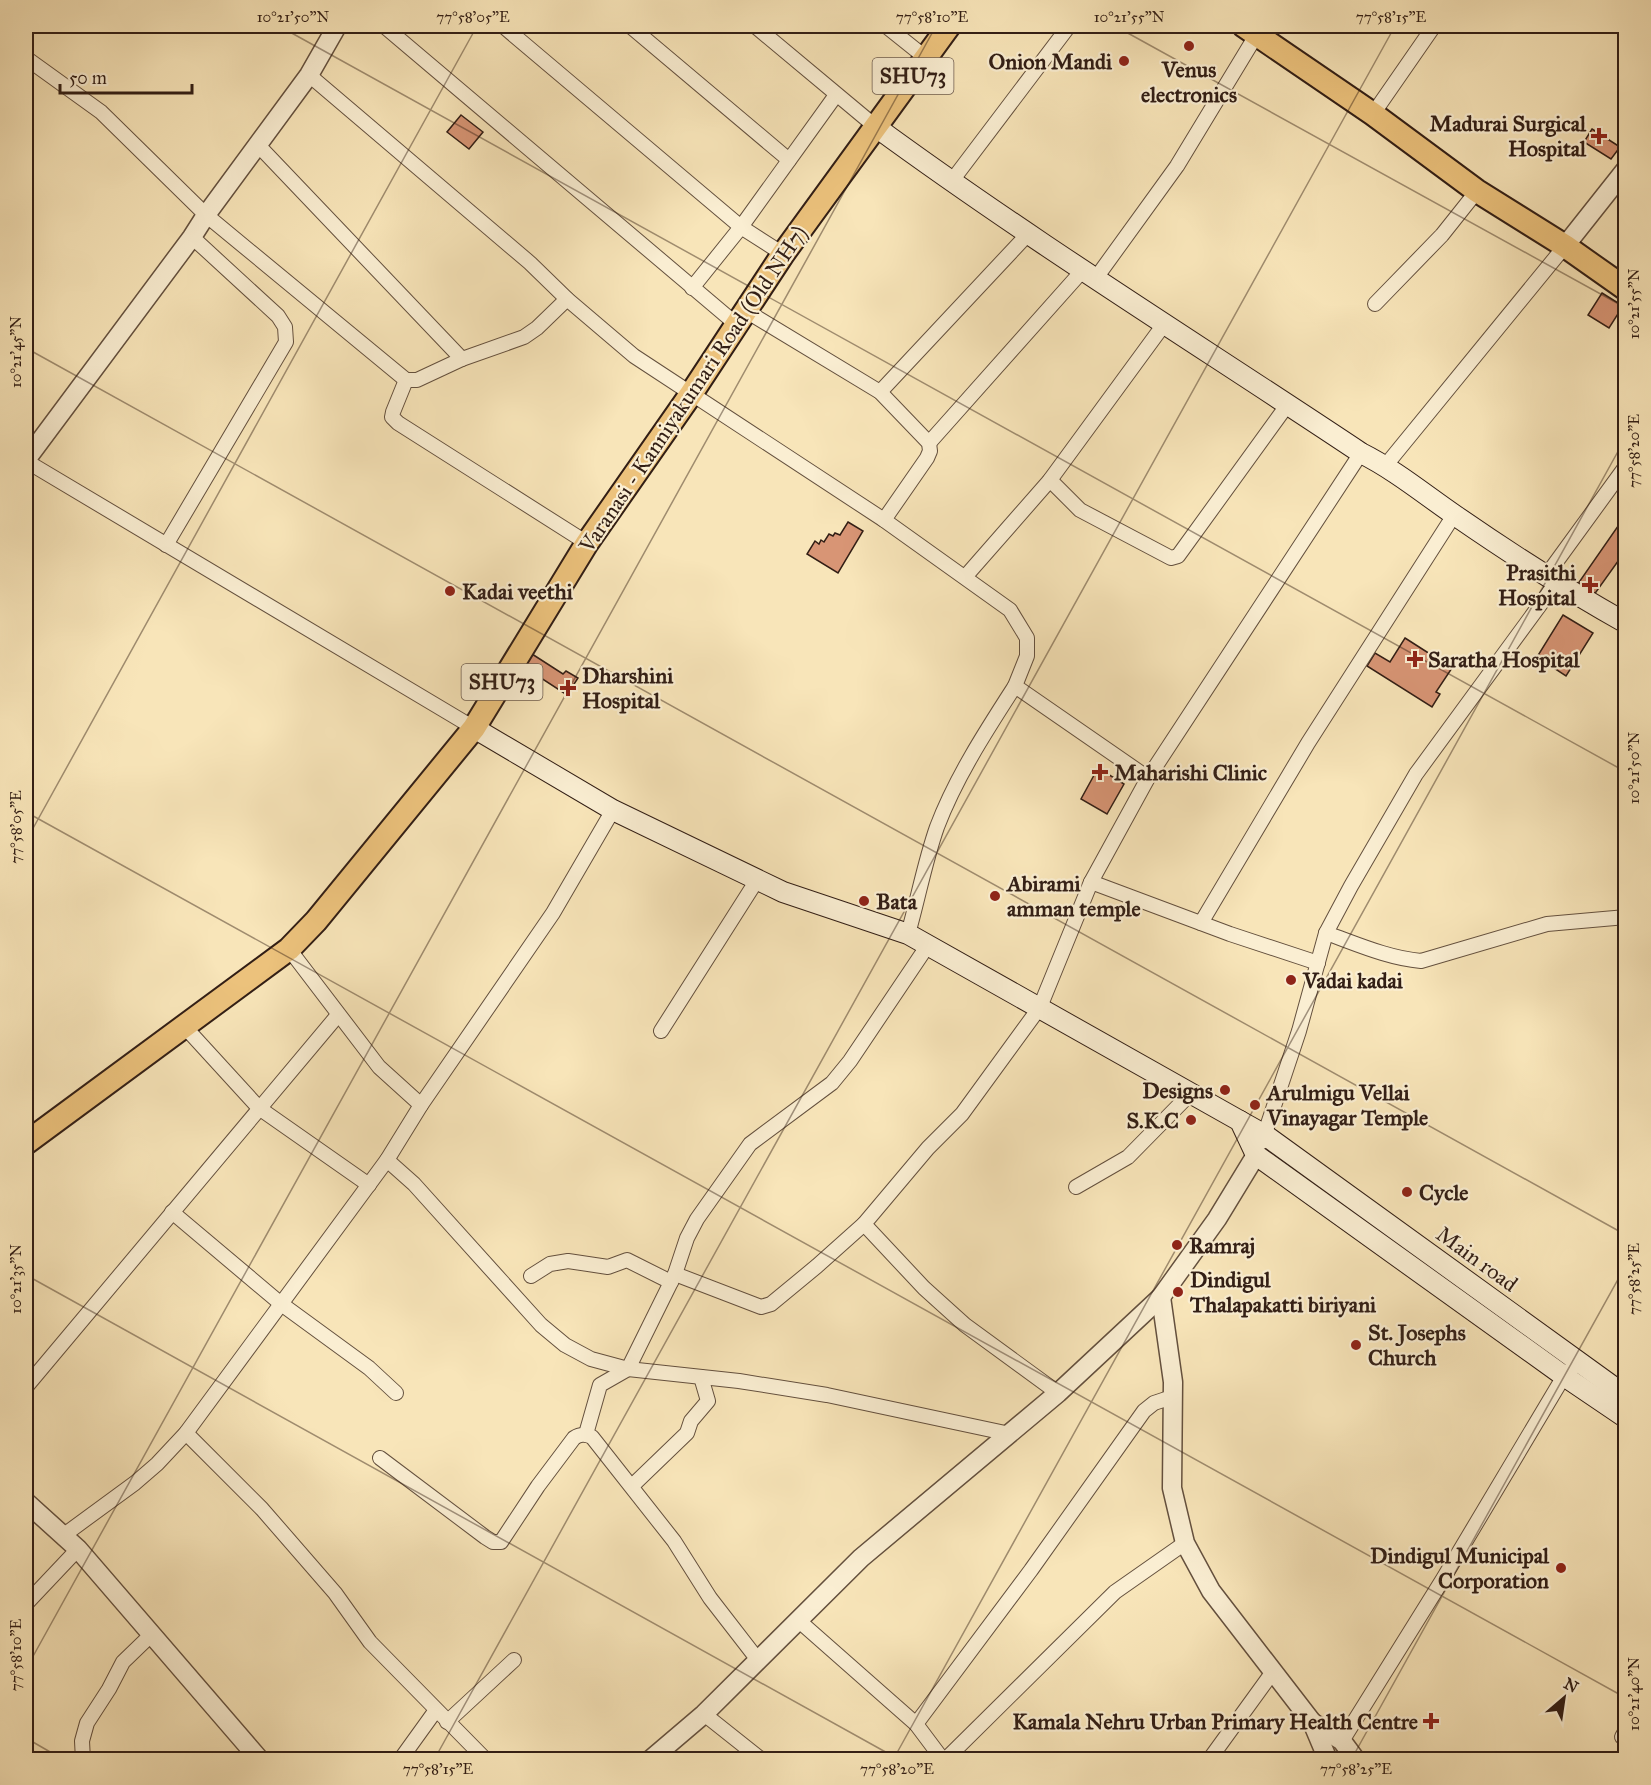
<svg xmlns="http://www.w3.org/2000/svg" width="1651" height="1785" font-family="'IM FELL Great Primer',serif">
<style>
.building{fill:#d89575;stroke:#321e15;stroke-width:1.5}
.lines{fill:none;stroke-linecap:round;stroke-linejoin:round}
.minor-casing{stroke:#64503e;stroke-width:16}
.tertiary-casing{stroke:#64503e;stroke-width:21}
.secondary-casing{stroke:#321e15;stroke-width:22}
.primary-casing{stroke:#321e15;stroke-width:26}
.minor{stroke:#faeed2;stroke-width:14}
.tertiary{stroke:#faeed2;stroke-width:18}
.secondary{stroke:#faeed2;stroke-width:20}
.primary{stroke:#ecc27c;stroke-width:22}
.ticks{fill:none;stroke:#321e15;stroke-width:1.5;stroke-opacity:0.45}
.poi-dot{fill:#8f2418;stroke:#faeed2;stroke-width:2}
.labels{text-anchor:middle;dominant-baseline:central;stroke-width:4.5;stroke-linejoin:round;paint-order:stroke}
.shield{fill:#faeed2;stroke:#6e5c4e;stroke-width:1.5}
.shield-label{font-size:21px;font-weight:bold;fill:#321e15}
.poi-label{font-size:22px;font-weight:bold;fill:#321e15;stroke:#faeed2;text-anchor:start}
.street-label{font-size:22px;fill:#321e15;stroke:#faeed2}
.neatline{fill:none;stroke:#321e15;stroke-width:2}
.ticks-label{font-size:15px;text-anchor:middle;fill:#321e15}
</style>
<rect width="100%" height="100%" fill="#f8e5b9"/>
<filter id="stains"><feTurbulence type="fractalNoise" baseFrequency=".00333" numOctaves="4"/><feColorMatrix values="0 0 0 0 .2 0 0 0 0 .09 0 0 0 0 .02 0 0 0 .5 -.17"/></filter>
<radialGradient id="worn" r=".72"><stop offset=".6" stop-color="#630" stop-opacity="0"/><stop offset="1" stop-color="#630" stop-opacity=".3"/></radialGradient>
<g class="building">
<polygon points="461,115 483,132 469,149 447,132"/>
<polygon points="1592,129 1620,147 1611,159 1584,142"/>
<polygon points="1602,293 1623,306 1609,328 1588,315"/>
<polygon points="1625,516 1626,550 1591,599 1575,588"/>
<polygon points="848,522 863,531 838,573 807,554 815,541 819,544 821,540 824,542 829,534 833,536 835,533 840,535"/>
<polygon points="1563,615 1593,633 1566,676 1537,657"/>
<polygon points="1405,638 1452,668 1436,692 1440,694 1432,707 1367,666 1375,653 1390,662"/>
<polygon points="532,654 563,674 566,671 578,678 567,695 524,667"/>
<polygon points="1098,768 1124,784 1107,814 1081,799"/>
</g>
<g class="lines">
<g class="minor-casing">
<g id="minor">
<polyline points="384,26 736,324"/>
<polyline points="503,26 741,227 783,254"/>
<polyline points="630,26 789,160"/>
<polyline points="755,26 876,127"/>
<polyline points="886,26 926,58"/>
<polyline points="26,58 101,112 206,215 406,380 417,380 462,359 524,337 537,328 567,299"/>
<polyline points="309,75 530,263 567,299 634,356 884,520 1010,610 1027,638 1027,656 1015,686 1148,778"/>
<polyline points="1373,114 1434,26"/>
<polyline points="258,145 462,359"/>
<polyline points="951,182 1069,26"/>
<polyline points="1096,278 1177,166 1257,34"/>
<polyline points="692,288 741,227 836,95"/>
<polyline points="1375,304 1442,235 1477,191"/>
<polyline points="746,311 880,392 929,443 930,451 927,458 884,520"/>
<polyline points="406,380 393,412 392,417 398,423 587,543"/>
<polyline points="880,392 1028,234"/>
<polyline points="929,443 1083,270"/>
<polyline points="26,461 474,728"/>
<polyline points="1386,465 1565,246"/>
<polyline points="1050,480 1080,510 1171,558 1178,556 1288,404"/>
<polyline points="166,545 286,342 285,327 278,316 192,237"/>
<polyline points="1546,576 1626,466"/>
<polyline points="965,577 1050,480 1165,323"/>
<polyline points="1091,882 1230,934 1318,963"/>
<polyline points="1201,923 1308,743 1454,515"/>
<path d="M1326 933C1357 944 1388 958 1421 961L1547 924 1626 917"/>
<path d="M908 934C918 899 925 861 937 827 956 777 986 731 1015 686"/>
<polyline points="289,949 379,1067 421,1105"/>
<polyline points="184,1026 259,1108 369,1185"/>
<polyline points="661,1031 757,880"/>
<polyline points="1262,1142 1299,1031 1326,933 1351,886 1416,774 1556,583"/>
<polyline points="387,1160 414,1184 541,1325 565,1345 591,1359 628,1369 739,1381 827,1395 1010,1434"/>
<polyline points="1076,1187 1128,1157 1191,1093"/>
<polyline points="172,1212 280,1303 369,1368 396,1393"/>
<polyline points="675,1274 761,1307 771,1304 817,1266 864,1224"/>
<polyline points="531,1276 550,1264 568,1261 608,1267 627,1260 671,1282"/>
<polyline points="26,1387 338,1015"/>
<polyline points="1058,1393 965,1325 924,1288 864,1224 928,1148 962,1114 1040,1007 1091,882 1148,778 1361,453"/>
<polyline points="186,1433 262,1509 335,1593 370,1642 486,1760"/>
<polyline points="586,1434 600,1385 628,1369 675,1274 687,1238 697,1219 750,1144 832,1083 850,1061 928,945"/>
<path d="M380 1458 485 1537 493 1542H501L538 1486 574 1438C580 1434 585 1434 592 1437L674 1541 710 1598 758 1660"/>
<polyline points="632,1486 687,1433 691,1421 708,1401 701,1377"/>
<polyline points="64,1535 135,1483 157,1464 186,1433 387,1160 421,1105 553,913 613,810"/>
<polyline points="26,1604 78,1549"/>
<polyline points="798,1620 916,1724 943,1760"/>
<polyline points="704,1714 762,1760"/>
<polyline points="447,1722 514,1660"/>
<polyline points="916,1724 1031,1570 1144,1411 1154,1403 1172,1397"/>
<polyline points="1622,1737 1626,1730"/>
<polyline points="1342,1741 1443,1579 1564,1376 1577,1363"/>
<polyline points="83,1760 82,1741 87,1723 109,1689 123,1662 152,1634"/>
<polyline points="400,1760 436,1710"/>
<polyline points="945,1760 1115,1592 1185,1543"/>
<polyline points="1209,1760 1272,1673"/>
</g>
</g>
<g class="tertiary-casing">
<g id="tertiary">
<polyline points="1565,246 1626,169"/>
<polyline points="26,460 192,237 206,215 309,75 337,26"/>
<polyline points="1161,1297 1173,1382 1172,1488 1185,1543 1211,1591 1312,1722 1328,1760"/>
<polyline points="26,1502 78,1549 260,1760"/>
<polyline points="1312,1722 1342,1741 1356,1760"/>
<polyline points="650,1760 704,1714 861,1558 1058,1393 1161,1297 1217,1219 1256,1155"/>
</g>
</g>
<g class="secondary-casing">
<g id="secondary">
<path d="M876 127C1033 242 1199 345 1361 453 1395 470 1424 494 1456 516 1511 554 1567 590 1626 623"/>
<polyline points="474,728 613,810 783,892 908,934 1240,1121 1256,1155 1564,1376 1626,1418"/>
<polyline points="1240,1121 1265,1135 1626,1396"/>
</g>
</g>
<g class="primary-casing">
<g id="primary">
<polyline points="1244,26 1373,114 1477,191 1565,246 1626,289"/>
<polyline points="26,1143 289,949 316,921 474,728 587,543 691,394 783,254 949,26"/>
</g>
</g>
<use href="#minor" class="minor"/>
<use href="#tertiary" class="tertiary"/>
<use href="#secondary" class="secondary"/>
<use href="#primary" class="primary"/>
</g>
<path class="ticks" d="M279 26 1626 772M1115 26 1626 308M26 348 1626 1235M26 812 1626 1698M26 841 477 26M26 1275 900 1760M26 1669 936 26M26 1738 64 1760M434 1760 1395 26M893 1760 1626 437M1351 1760 1626 1265"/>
<g class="poi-dot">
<circle cx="1189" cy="46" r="6"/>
<circle cx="1124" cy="61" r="6"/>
<path d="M1596 127h6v6h6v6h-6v6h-6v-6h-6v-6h6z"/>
<path d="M1587 576h6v6h6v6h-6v6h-6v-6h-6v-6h6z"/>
<circle cx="450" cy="591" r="6"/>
<path d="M1412 650h6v6h6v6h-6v6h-6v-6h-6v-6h6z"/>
<path d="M565 679h6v6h6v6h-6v6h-6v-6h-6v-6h6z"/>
<path d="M1097 763h6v6h6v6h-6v6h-6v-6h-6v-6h6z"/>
<circle cx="995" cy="896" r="6"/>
<circle cx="864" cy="901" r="6"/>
<circle cx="1291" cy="980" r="6"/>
<circle cx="1225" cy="1090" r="6"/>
<circle cx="1255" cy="1105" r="6"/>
<circle cx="1191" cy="1120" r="6"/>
<circle cx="1407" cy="1192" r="6"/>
<circle cx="1177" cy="1245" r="6"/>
<circle cx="1178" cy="1292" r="6"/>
<circle cx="1356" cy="1345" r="6"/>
<circle cx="1561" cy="1568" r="6"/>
<path d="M1428 1712h6v6h6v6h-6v6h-6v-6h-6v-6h6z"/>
</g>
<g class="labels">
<g class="shield">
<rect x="872.5" y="58" width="81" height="36" rx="4.5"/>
<rect x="461.5" y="664" width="81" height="36" rx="4.5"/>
</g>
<g class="shield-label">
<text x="913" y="76">SHU73</text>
<text x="502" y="682">SHU73</text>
</g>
<g class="poi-label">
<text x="1112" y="61" text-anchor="end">Onion Mandi</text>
<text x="1189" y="69" text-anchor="middle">Venus<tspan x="1189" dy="25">electronics</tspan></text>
<text x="1586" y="123" text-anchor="end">Madurai Surgical<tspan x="1586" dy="25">Hospital</tspan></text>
<text x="1576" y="572" text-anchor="end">Prasithi<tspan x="1576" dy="25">Hospital</tspan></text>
<text x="462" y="591">Kadai veethi</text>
<text x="1428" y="659">Saratha Hospital</text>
<text x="582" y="675">Dharshini<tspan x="582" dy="25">Hospital</tspan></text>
<text x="1114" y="772">Maharishi Clinic</text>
<text x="1007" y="883">Abirami<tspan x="1007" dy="25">amman temple</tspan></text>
<text x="876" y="901">Bata</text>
<text x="1303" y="980">Vadai kadai</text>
<text x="1213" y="1090" text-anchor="end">Designs</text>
<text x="1267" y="1092">Arulmigu Vellai<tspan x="1267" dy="25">Vinayagar Temple</tspan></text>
<text x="1179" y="1120" text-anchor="end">S.K.C</text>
<text x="1419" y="1192">Cycle</text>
<text x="1189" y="1245">Ramraj</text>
<text x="1190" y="1279">Dindigul<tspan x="1190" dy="25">Thalapakatti biriyani</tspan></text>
<text x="1368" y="1332">St. Josephs<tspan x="1368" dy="25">Church</tspan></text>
<text x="1549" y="1555" text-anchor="end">Dindigul Municipal<tspan x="1549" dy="25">Corporation</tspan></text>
<text x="1418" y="1721" text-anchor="end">Kamala Nehru Urban Primary Health Centre</text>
</g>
<g class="street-label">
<text transform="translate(693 389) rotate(-56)">Varanasi - Kanniyakumari Road (Old NH7)</text>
<text transform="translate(1477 1259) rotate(36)">Main road</text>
</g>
</g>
<rect width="1651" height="1785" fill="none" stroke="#f8e5b9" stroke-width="66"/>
<g transform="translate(1564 1698) rotate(29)" stroke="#faeed2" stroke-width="4.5" paint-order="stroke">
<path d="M0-4.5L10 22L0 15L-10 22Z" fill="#321e15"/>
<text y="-9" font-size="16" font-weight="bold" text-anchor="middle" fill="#321e15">N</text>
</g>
<path d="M60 84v9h132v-9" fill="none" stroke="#321e15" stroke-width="3"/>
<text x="69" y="84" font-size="18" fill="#321e15" stroke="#faeed2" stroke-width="4.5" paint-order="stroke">50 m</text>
<rect x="33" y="33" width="1585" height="1719" class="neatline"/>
<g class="ticks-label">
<text x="293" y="22">10°21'50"N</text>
<text x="473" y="22">77°58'05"E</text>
<text x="932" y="22">77°58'10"E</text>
<text x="1129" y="22">10°21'55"N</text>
<text x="1391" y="22">77°58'15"E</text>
<text transform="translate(1634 304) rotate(-90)" y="5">10°21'55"N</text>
<text transform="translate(16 352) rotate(-90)" y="5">10°21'45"N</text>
<text transform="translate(1634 451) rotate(-90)" y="5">77°58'20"E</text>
<text transform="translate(1634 768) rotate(-90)" y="5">10°21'50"N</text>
<text transform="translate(16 827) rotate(-90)" y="5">77°58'05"E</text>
<text transform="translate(1634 1279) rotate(-90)" y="5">77°58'25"E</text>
<text transform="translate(16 1279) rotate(-90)" y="5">10°21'35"N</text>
<text transform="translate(16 1655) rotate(-90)" y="5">77°58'10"E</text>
<text transform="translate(1634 1694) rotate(-90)" y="5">10°21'40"N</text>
<text x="438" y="1774">77°58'15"E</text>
<text x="897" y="1774">77°58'20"E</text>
<text x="1356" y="1774">77°58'25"E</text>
</g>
<rect width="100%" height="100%" filter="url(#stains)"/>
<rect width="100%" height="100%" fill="url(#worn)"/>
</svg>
